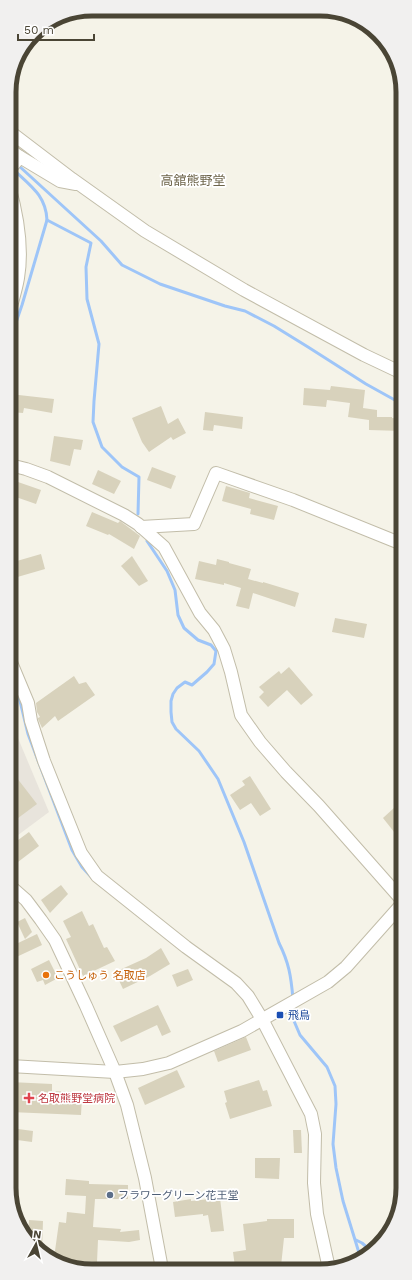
<svg xmlns="http://www.w3.org/2000/svg" width="412" height="1280" font-family="'Work Sans','Noto Sans JP',sans-serif">
<style>
.industrial{fill:#e8e4dc}
.lines{fill:none;stroke-linecap:round;stroke-linejoin:round}
.stream{stroke:#9ec5f8;stroke-width:3}
.building{fill:#d8d2bc}
.minor-casing{stroke:#c2bda9;stroke-width:14}
.minor{stroke:#fff;stroke-width:12}
.food-dot{fill:#e8710a;stroke:#fff;stroke-width:1.5}
.transit-dot{fill:#1a4fb4;stroke:#fff;stroke-width:1.5}
.health-dot{fill:#e0444e;stroke:#fff;stroke-width:1.5}
.service-dot{fill:#5c6f8a;stroke:#fff;stroke-width:1.5}
.labels{text-anchor:middle;dominant-baseline:central;stroke-width:3.5;stroke-linejoin:round;paint-order:stroke}
.food-label{font-size:11px;fill:#c56008;stroke:#fff;text-anchor:start}
.transit-label{font-size:11px;fill:#164399;stroke:#fff;text-anchor:start}
.health-label{font-size:11px;fill:#be3a42;stroke:#fff;text-anchor:start}
.service-label{font-size:11px;fill:#4e5e75;stroke:#fff;text-anchor:start}
.quarter-label{font-size:13px;fill:#6e654b;stroke:#fff}
.rim{fill:none;stroke:#4a4535;stroke-width:5}
</style>
<rect width="100%" height="100%" fill="#f5f3e8"/>
<polygon class="industrial" points="10,719 49,812 10,841"/>
<g class="lines">
<g class="stream">
<polyline points="19,166 101,241 122,265 160,284 225,306 245,311 274,326 308,347 366,384 402,404"/>
<polyline points="47,220 91,243 86,267 87,299 99,344 94,401 93,422 102,447 122,467 139,477 138,514"/>
<path d="M10 340 22 305 47 220C46 196 31 186 15 171"/>
<path d="M147 541 167 571 175 590 178 615 184 628 198 640 211 645 216 651 214 664 207 672 192 685 185 682 177 688 173 694 171 701V712L172 722 176 729 199 751 218 779 244 842 279 943C289 963 291 976 293 999"/>
<polyline points="10,678 19,697 28,734 72,850 82,867 93,879"/>
<polyline points="10,696 19,697"/>
<polyline points="294,1006 294,1021 300,1035 327,1067 335,1086 336,1104 333,1144 336,1168 343,1201 360,1256"/>
<polyline points="356,1240 362,1243 370,1250"/>
</g>
</g>
<g class="building">
<polygon points="331,386 365,390 363,408 377,410 377,417 392,417 392,418 402,419 402,431 369,430 369,420 348,417 350,403 327,400 326,407 303,405 304,388 330,390"/>
<polygon points="10,394 54,399 52,413 24,408 23,413 10,412"/>
<polygon points="161,406 168,424 178,418 186,433 173,440 171,437 149,452 142,442 132,418"/>
<polygon points="205,412 243,417 242,429 214,425 213,431 203,430"/>
<polygon points="54,436 83,440 81,450 74,449 70,466 50,461"/>
<polygon points="152,467 176,476 171,489 147,480"/>
<polygon points="98,470 121,481 114,494 92,484"/>
<polygon points="18,482 41,490 36,504 13,496"/>
<polygon points="226,486 250,493 249,498 278,506 274,520 250,514 251,509 222,501"/>
<polygon points="92,512 118,523 120,521 140,536 134,549 109,534 108,535 86,526"/>
<polygon points="41,554 45,569 14,578 10,563"/>
<polygon points="132,556 148,581 139,586 121,566"/>
<polygon points="217,559 229,562 229,563 251,569 248,579 263,583 263,582 299,593 295,607 253,593 249,609 236,606 241,588 224,583 224,585 195,579 199,561 216,565"/>
<polygon points="335,618 367,624 364,638 332,632"/>
<polygon points="289,667 313,695 301,705 287,690 268,707 259,697 264,692 259,687 279,671 281,674"/>
<polygon points="74,676 79,684 86,682 95,695 58,721 55,716 42,728 38,719 38,718 40,717 37,712 36,703"/>
<polygon points="10,769 37,804 10,824"/>
<polygon points="250,776 271,809 260,816 251,803 240,810 230,795 245,785 242,781"/>
<polygon points="395,807 402,817 402,842 383,818"/>
<polygon points="29,832 39,846 10,868 10,846"/>
<polygon points="61,885 68,894 50,913 41,900"/>
<polygon points="82,911 89,926 93,924 104,948 107,947 115,961 83,976 66,939 71,937 63,921"/>
<polygon points="25,918 32,932 25,939 17,922"/>
<polygon points="37,934 42,945 10,960 10,937 16,944"/>
<polygon points="161,948 170,964 150,976 123,989 115,972 146,958"/>
<polygon points="49,960 58,978 45,985 43,980 37,982 31,969"/>
<polygon points="188,969 193,980 177,987 172,975"/>
<polygon points="158,1005 171,1032 162,1036 157,1025 121,1042 113,1026"/>
<polygon points="246,1037 251,1050 218,1062 214,1051"/>
<polygon points="177,1070 185,1087 145,1105 138,1088"/>
<polygon points="259,1080 263,1091 267,1090 272,1106 230,1119 225,1103 227,1102 224,1091"/>
<polygon points="10,1082 52,1084 52,1091 77,1092 77,1097 82,1097 81,1115 10,1112"/>
<polygon points="18,1129 33,1131 32,1142 17,1140"/>
<polygon points="293,1130 301,1130 302,1153 294,1153"/>
<polygon points="255,1158 280,1158 279,1179 255,1178"/>
<polygon points="66,1179 89,1181 89,1184 128,1185 128,1199 95,1199 93,1227 121,1229 120,1232 139,1230 140,1240 129,1242 98,1240 97,1262 59,1260 54,1258 59,1222 66,1223 67,1212 85,1214 86,1196 65,1195"/>
<polygon points="220,1198 224,1231 211,1232 208,1215 203,1216 203,1214 175,1217 173,1202 191,1199 191,1201"/>
<polygon points="267,1219 294,1219 294,1238 284,1238 281,1266 256,1266 256,1265 235,1267 233,1252 246,1250 243,1224 267,1221"/>
<polygon points="29,1220 43,1221 42,1251 33,1247 28,1237"/>
</g>
<g class="lines">
<g class="minor-casing">
<g id="minor">
<polyline points="9,131 72,179 145,231 244,290 364,355 402,373"/>
<polyline points="9,149 20,157"/>
<polyline points="9,170 20,157 60,181 76,184"/>
<path d="M9 186C17 214 23 249 18 278 16 290 12 302 9 314"/>
<polyline points="10,465 26,469 48,477 124,515 138,524 164,547 200,613 214,630 224,649 231,672 241,715 260,742 286,772 319,806 402,900"/>
<polyline points="141,527 194,524 216,473 293,500 402,544"/>
<polyline points="10,660 28,703 31,721 44,761 81,853 97,876 186,947 236,983 248,996 262,1019 311,1114 315,1134 314,1183 317,1214 328,1264 335,1269"/>
<polyline points="10,886 26,900 41,920 55,940 86,1006 115,1072 127,1105 145,1178 162,1269"/>
<polyline points="10,1066 115,1072 143,1069 169,1063 242,1031 328,982 346,967 402,904"/>
</g>
</g>
<use href="#minor" class="minor"/>
</g>
<circle class="food-dot" cx="46" cy="975" r="4"/>
<rect class="transit-dot" x="276" y="1011" width="8" height="8" rx="2"/>
<path class="health-dot" d="M27 1092h4v4h4v4h-4v4h-4v-4h-4v-4h4z"/>
<circle class="service-dot" cx="110" cy="1195" r="4"/>
<g class="labels">
<g class="food-label">
<text x="54" y="975">こうしゅう 名取店</text>
</g>
<g class="transit-label">
<text x="288" y="1015">飛鳥</text>
</g>
<g class="health-label">
<text x="38" y="1098">名取熊野堂病院</text>
</g>
<g class="service-label">
<text x="118" y="1195">フラワーグリーン花王堂</text>
</g>
<g class="quarter-label">
<text x="193" y="180">高舘熊野堂</text>
</g>
</g>
<path d="M0 0H412V1280H0ZM92 16H320A76 76 0 0 1 396 92V1188A76 76 0 0 1 320 1264H92A76 76 0 0 1 16 1188V92A76 76 0 0 1 92 16Z" fill="#f1f0ef" fill-rule="evenodd"/>
<path class="rim" d="M92 16H320A76 76 0 0 1 396 92V1188A76 76 0 0 1 320 1264H92A76 76 0 0 1 16 1188V92A76 76 0 0 1 92 16Z"/>
<g transform="translate(36 1244) rotate(8)" stroke="#ffffff" stroke-width="3" paint-order="stroke">
<path d="M0-3L7 15L0 10L-7 15Z" fill="#4a4535"/>
<text y="-6" font-size="11" font-weight="bold" text-anchor="middle" fill="#4a4535">N</text>
</g>
<path d="M18 34v6h76v-6" fill="none" stroke="#4a4535" stroke-width="2"/>
<text x="24" y="34" font-size="12" fill="#4a4535" stroke="#ffffff" stroke-width="3" paint-order="stroke">50 m</text>
</svg>
